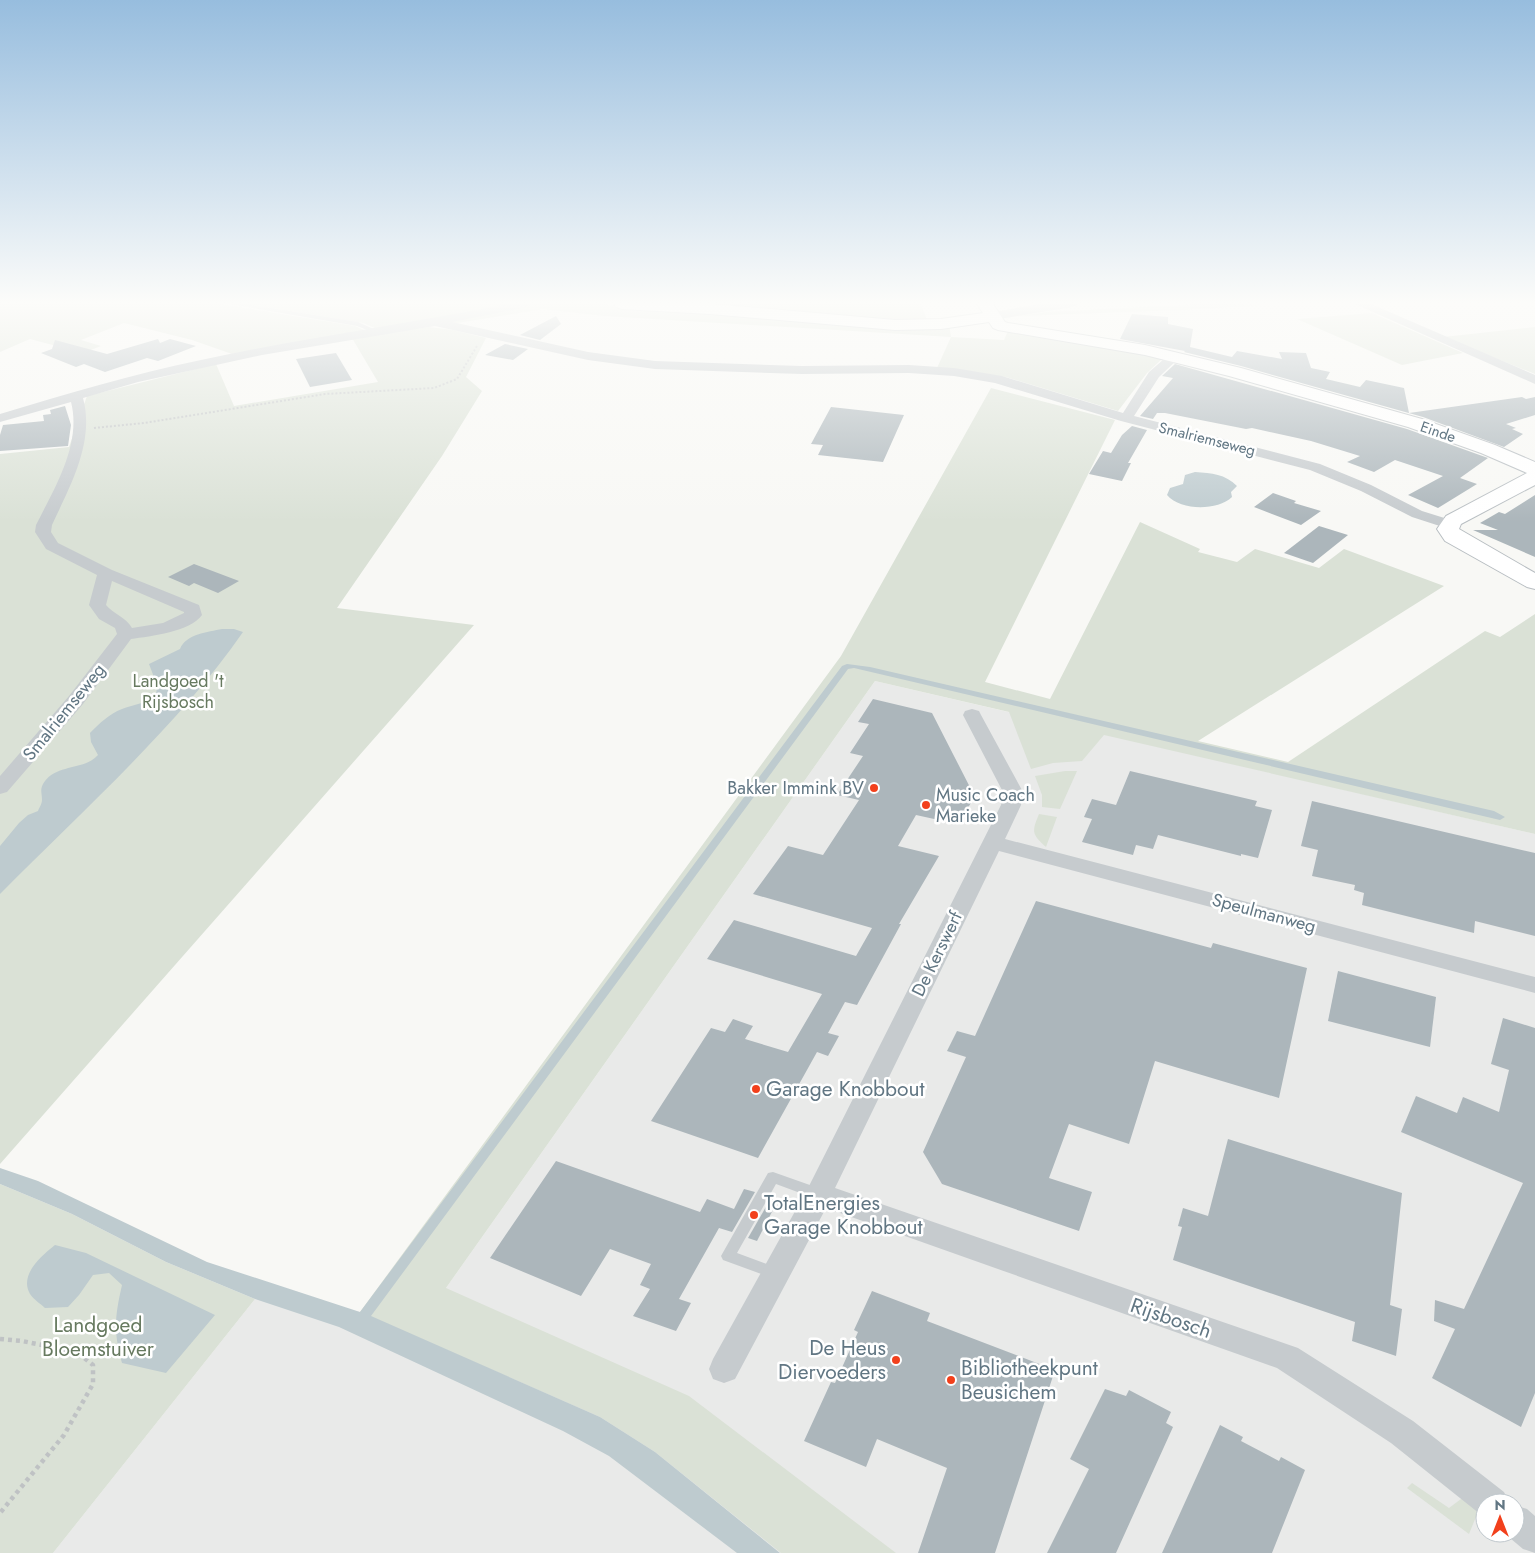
<svg xmlns="http://www.w3.org/2000/svg" width="1535" height="1553" font-family="Jost,sans-serif">
<style>
.built{fill:#e9eae9;fill-rule:evenodd}
.green{fill:#dae1d6}
.water{fill:#becbcf}
.building{fill:#acb6bb}
.lines{fill:none;stroke-linecap:round;stroke-linejoin:round}
.secondary-casing{stroke:#b8bec2;stroke-width:2}
.path-far1{stroke:#bfc2c4;stroke-width:2;stroke-dasharray:2 2;stroke-linecap:butt}
.path{stroke:#bfc2c4;stroke-width:4.5;stroke-dasharray:4 4;stroke-linecap:butt}
.lane{fill:#c6cbce;fill-rule:evenodd}
.street{fill:#c6cbce;fill-rule:evenodd}
.secondary{fill:#fff;fill-rule:evenodd}
.poi-dot{fill:#f2401c;stroke:#fff;stroke-width:2}
.labels{text-anchor:middle;dominant-baseline:central;stroke-width:5;stroke-linejoin:round;paint-order:stroke}
.far-street-label{font-size:15px;fill:#617683;stroke:#fff}
.park-label{font-size:18px;fill:#677a60;stroke:#fff}
.street-label{font-size:18px;fill:#617683;stroke:#fff}
.poi-label{font-size:18px;fill:#617683;stroke:#fff;text-anchor:end}
.near-poi-label{font-size:21px;fill:#617683;stroke:#fff;text-anchor:start}
.near-street-label{font-size:21px;fill:#617683;stroke:#fff}
.near-park-label{font-size:21px;fill:#677a60;stroke:#fff}
</style>
<rect width="100%" height="100%" fill="#f8f8f5"/>
<path class="built" d="M875 681 1535 834V1553H53L255 1299 360 1312 446 1288ZM1485 1503H1515V1533H1485Z"/>
<g class="green">
<polygon points="0,304 220,304 355,326 366,331 232,354 192,340 124,323 81,340 101,346 83,353 30,339 0,352"/>
<polygon points="248,304 516,304 377,329 363,323"/>
<polygon points="534,304 598,304 949,324 951,337 1004,340 1008,331 1163,358 1147,373 1118,411 1006,377 937,368 951,337 604,316 543,309 451,324 451,321"/>
<polygon points="656,304 921,304 928,323"/>
<polygon points="1200,304 1271,305 1180,310 1020,316 1046,312"/>
<polygon points="1372,313 1463,353 1402,365 1297,319"/>
<polygon points="429,327 453,330 486,338 466,377 482,391 442,456 337,608 474,625 0,1164 0,454 69,447 87,396 216,364 234,406 378,382 352,338"/>
<polygon points="1535,327 1535,374 1443,337"/>
<polygon points="991,388 1115,420 985,682 1050,699 1140,522 1200,549 1198,552 1237,562 1255,549 1319,568 1344,549 1444,586 1198,741 1288,762 1485,631 1500,637 1535,614 1535,834 1104,735 1082,761 1053,763 1031,769 1009,712 875,681 446,1288 689,1396 896,1553 781,1553 655,1452 600,1417 360,1312 841,656"/>
<polygon points="1065,771 1077,771 1060,809 1042,807 1042,795 1035,776"/>
<path d="M1039 814 1057 817 1046 847C1031 834 1032 831 1039 814Z"/>
<polygon points="0,1184 72,1214 166,1262 255,1299 53,1553 0,1553"/>
<polygon points="1412,1483 1449,1508 1465,1496 1480,1507 1469,1534 1407,1488"/>
</g>
<g class="water">
<path d="M1195 472C1212 473 1225 474 1237 486L1231 492 1232 497C1217 511 1181 511 1167 495L1170 488 1183 484 1185 475Z"/>
<path d="M222 629H234L243 632C177 727 82 811 0 894V846L19 823 28 815 38 811C39 808 42 804 42 800 42 792 39 789 45 781 58 764 85 770 98 755L91 742 90 733C100 723 109 714 122 709 133 705 145 703 156 697L157 685 149 664 180 649C186 634 208 632 222 629Z"/>
<polygon points="847,664 870,667 1494,811 1505,817 1500,820 854,668 848,669 371,1316 600,1417 655,1452 780,1553 737,1553 609,1456 563,1431 339,1327 255,1299 166,1262 72,1214 0,1184 0,1168 38,1181 207,1262 360,1312 842,666"/>
<path d="M55 1245 86 1253 215 1315 166 1373 122 1363C113 1331 115 1316 122 1285L109 1273 93 1275 79 1295 68 1307 45 1308C41 1304 33 1299 30 1294 19 1275 41 1256 55 1245Z"/>
</g>
<g class="building">
<polygon points="1132,314 1168,317 1168,324 1193,329 1190,347 1232,357 1237,351 1282,359 1279,352 1306,353 1311,368 1330,372 1326,379 1360,387 1366,380 1404,388 1409,413 1522,397 1526,399 1535,397 1535,415 1506,424 1516,428 1512,429 1523,434 1504,447 1423,417 1241,366 1184,352 1185,351 1120,339"/>
<polygon points="556,316 561,324 540,340 520,335"/>
<polygon points="158,339 160,343 170,339 196,346 158,361 147,358 105,372 84,364 76,367 41,353 52,349 55,340 107,354"/>
<polygon points="505,344 528,349 513,360 485,355"/>
<polygon points="336,353 352,380 310,387 296,359"/>
<polygon points="1175,364 1407,429 1488,458 1460,478 1477,484 1438,508 1408,495 1443,476 1395,460 1374,472 1347,462 1360,456 1311,441 1252,428 1246,429 1165,413 1157,413 1153,419 1140,416 1173,378 1162,376"/>
<polygon points="65,406 71,425 68,446 0,451 0,435 3,425 44,421 43,415 51,414 50,410"/>
<polygon points="831,407 904,415 883,462 818,455 823,445 811,444"/>
<polygon points="1132,426 1147,430 1128,463 1131,463 1122,481 1089,474 1103,451 1111,453 1122,435"/>
<polygon points="1273,493 1296,501 1294,503 1321,511 1301,525 1254,507"/>
<polygon points="1535,495 1535,557 1473,530 1498,530 1480,523 1499,512 1505,514"/>
<polygon points="1319,526 1348,535 1313,563 1284,553"/>
<polygon points="194,564 239,581 218,593 194,583 189,586 168,577"/>
<polygon points="873,699 932,713 975,797 957,824 916,815 898,846 939,856 899,924 901,924 857,1005 845,1002 828,1033 839,1036 828,1056 817,1052 758,1158 651,1121 711,1028 725,1032 733,1019 753,1026 745,1039 788,1052 822,994 707,959 734,920 856,956 872,928 753,894 788,846 823,855 859,800 837,795 863,756 850,753 869,724 858,722"/>
<polygon points="1130,771 1257,801 1255,806 1272,810 1258,858 1241,854 1241,856 1158,835 1153,849 1136,845 1133,855 1082,842 1092,819 1084,817 1092,799 1116,805"/>
<polygon points="1312,801 1535,853 1535,936 1475,921 1474,933 1362,905 1364,893 1354,890 1355,885 1312,876 1318,850 1301,846"/>
<polygon points="1036,901 1211,948 1213,943 1307,968 1279,1098 1155,1061 1129,1144 1069,1124 1049,1178 1092,1192 1079,1231 942,1184 923,1152 966,1057 947,1051 957,1031 975,1036"/>
<polygon points="1338,971 1436,997 1430,1047 1328,1021"/>
<polygon points="1503,1018 1535,1028 1535,1393 1521,1427 1432,1378 1455,1329 1434,1321 1435,1300 1464,1309 1523,1183 1401,1132 1416,1096 1457,1113 1463,1097 1499,1112 1509,1070 1491,1064"/>
<polygon points="1228,1139 1402,1193 1390,1305 1402,1309 1396,1356 1352,1341 1355,1322 1173,1260 1182,1227 1178,1226 1183,1208 1208,1216"/>
<polygon points="556,1161 700,1212 707,1199 734,1209 744,1189 755,1192 732,1232 719,1228 679,1299 691,1303 676,1331 633,1316 650,1289 640,1285 651,1264 610,1249 581,1296 490,1258"/>
<polygon points="771,1198 778,1200 757,1241 748,1238"/>
<polygon points="872,1291 930,1313 927,1321 1055,1370 995,1553 918,1553 947,1468 877,1439 866,1467 804,1441 831,1382 835,1383 858,1332 854,1330"/>
<polygon points="1105,1389 1126,1396 1129,1390 1171,1412 1166,1423 1173,1427 1116,1553 1047,1553 1089,1469 1070,1459"/>
<polygon points="1220,1425 1243,1437 1241,1441 1279,1461 1281,1457 1305,1470 1272,1553 1162,1553"/>
</g>
<g class="lines">
<g class="secondary-casing">
<polygon id="secondary" points="614,304 712,304 895,320 941,319 983,313 977,304 993,304 1005,322 1008,323 1145,345 1241,368 1422,419 1495,445 1535,462 1535,485 1461,524 1459,529 1535,573 1535,589 1527,587 1445,541 1437,529 1446,516 1527,473 1481,453 1408,427 1229,376 1145,355 998,330 993,328 989,322 941,329 895,330 710,314 622,309 616,307"/>
</g>
<polyline class="path-far1" points="94,428 144,423 325,394 434,388 457,379 477,346"/>
<polyline class="path" points="0,1339 22,1341 77,1352 93,1365 93,1384 64,1435 0,1513"/>
<g class="lane">
<polygon points="230,304 246,304 358,322 378,331 375,333 357,326"/>
<polygon points="773,1172 824,1190 826,1194 824,1198 819,1200 776,1184 737,1253 780,1269 782,1273 780,1277 775,1279 723,1260 721,1256 768,1173"/>
</g>
<g class="street">
<path d="M508 304H533L528 307 452 322 588 352 655 361 802 366 909 365 954 368 1002 376 1123 413 1149 372 1171 353 1175 352 1181 356 1159 377 1134 416 1320 464 1371 485 1422 511 1454 521 1457 524 1454 527 1449 529 1412 517 1361 491 1310 470 1121 421 995 383 954 376 909 373 802 374 655 369 588 360 435 326 262 355 138 382 83 398C95 442 70 486 52 525L51 532 58 543 112 570 199 605 202 615C190 632 151 636 131 639L83 704 7 792 0 794V776L69 696 117 634 115 628 99 619 89 605 97 575 46 549 35 532 36 525C54 489 82 444 71 402L0 422V414C67 394 133 374 201 360 303 338 406 324 508 304ZM112 581 184 612V613L163 623 132 628C126 617 113 614 106 605Z"/>
<polygon points="1040,304 1078,304 1073,307 993,320 987,316 993,312"/>
<polygon points="1355,304 1371,304 1535,375 1535,384"/>
<polygon points="972,709 979,711 981,715 1023,792 1021,805 1005,839 1535,977 1535,993 999,851 835,1188 1298,1348 1413,1421 1504,1492 1509,1503 1485,1503 1485,1516 1480,1514 1391,1443 1277,1368 826,1208 735,1379 724,1383 713,1379 709,1369 713,1359 808,1188 1001,805 1003,792 963,715 965,711"/>
<polygon points="1515,1505 1527,1509 1535,1516 1535,1553 1523,1549 1504,1533 1515,1533"/>
</g>
<use href="#secondary" class="secondary"/>
</g>
<linearGradient id="sky" x2="0" y2="1"><stop stop-color="#97bdde"/><stop offset="0.58" stop-color="#fcfcfa"/><stop offset="1" stop-color="#fcfcfa" stop-opacity="0"/></linearGradient>
<rect width="1535" height="522" fill="url(#sky)"/>
<g class="poi-dot">
<circle cx="874" cy="788" r="5"/>
<circle cx="926" cy="805" r="5"/>
<circle cx="756" cy="1089" r="5"/>
<circle cx="754" cy="1215" r="5"/>
<circle cx="896" cy="1360" r="5"/>
<circle cx="951" cy="1380" r="5"/>
</g>
<g class="labels">
<g class="far-street-label">
<text transform="translate(1438 432) rotate(19)">Einde</text>
<text transform="translate(1207 439) rotate(14)">Smalriemseweg</text>
</g>
<g class="park-label">
<text x="178" y="681">Landgoed 't<tspan x="178" dy="21">Rijsbosch</tspan></text>
</g>
<g class="street-label">
<text transform="translate(64 712) rotate(-51)">Smalriemseweg</text>
<text transform="translate(1264 913) rotate(15)">Speulmanweg</text>
<text transform="translate(937 954) rotate(-64)">De Kerswerf</text>
</g>
<g class="poi-label">
<text x="864" y="788">Bakker Immink BV</text>
<text x="936" y="795" text-anchor="start">Music Coach<tspan x="936" dy="21">Marieke</tspan></text>
</g>
<g class="near-poi-label">
<text x="766" y="1089">Garage Knobbout</text>
<text x="764" y="1203">TotalEnergies<tspan x="764" dy="24">Garage Knobbout</tspan></text>
<text x="886" y="1348" text-anchor="end">De Heus<tspan x="886" dy="24">Diervoeders</tspan></text>
<text x="961" y="1368">Bibliotheekpunt<tspan x="961" dy="24">Beusichem</tspan></text>
</g>
<g class="near-street-label">
<text transform="translate(1171 1318) rotate(19)">Rijsbosch</text>
</g>
<g class="near-park-label">
<text x="98" y="1325">Landgoed<tspan x="98" dy="24">Bloemstuiver</tspan></text>
</g>
</g>
<g transform="translate(1500 1518)"><circle r="24" fill="#ffffff" stroke="#c0c8cd"/>
<path d="M0-4L9 19L0 12L-9 19Z" fill="#f2401c"/>
<text y="-8" font-size="14" font-weight="bold" text-anchor="middle" fill="#617683">N</text>
</g>
</svg>
